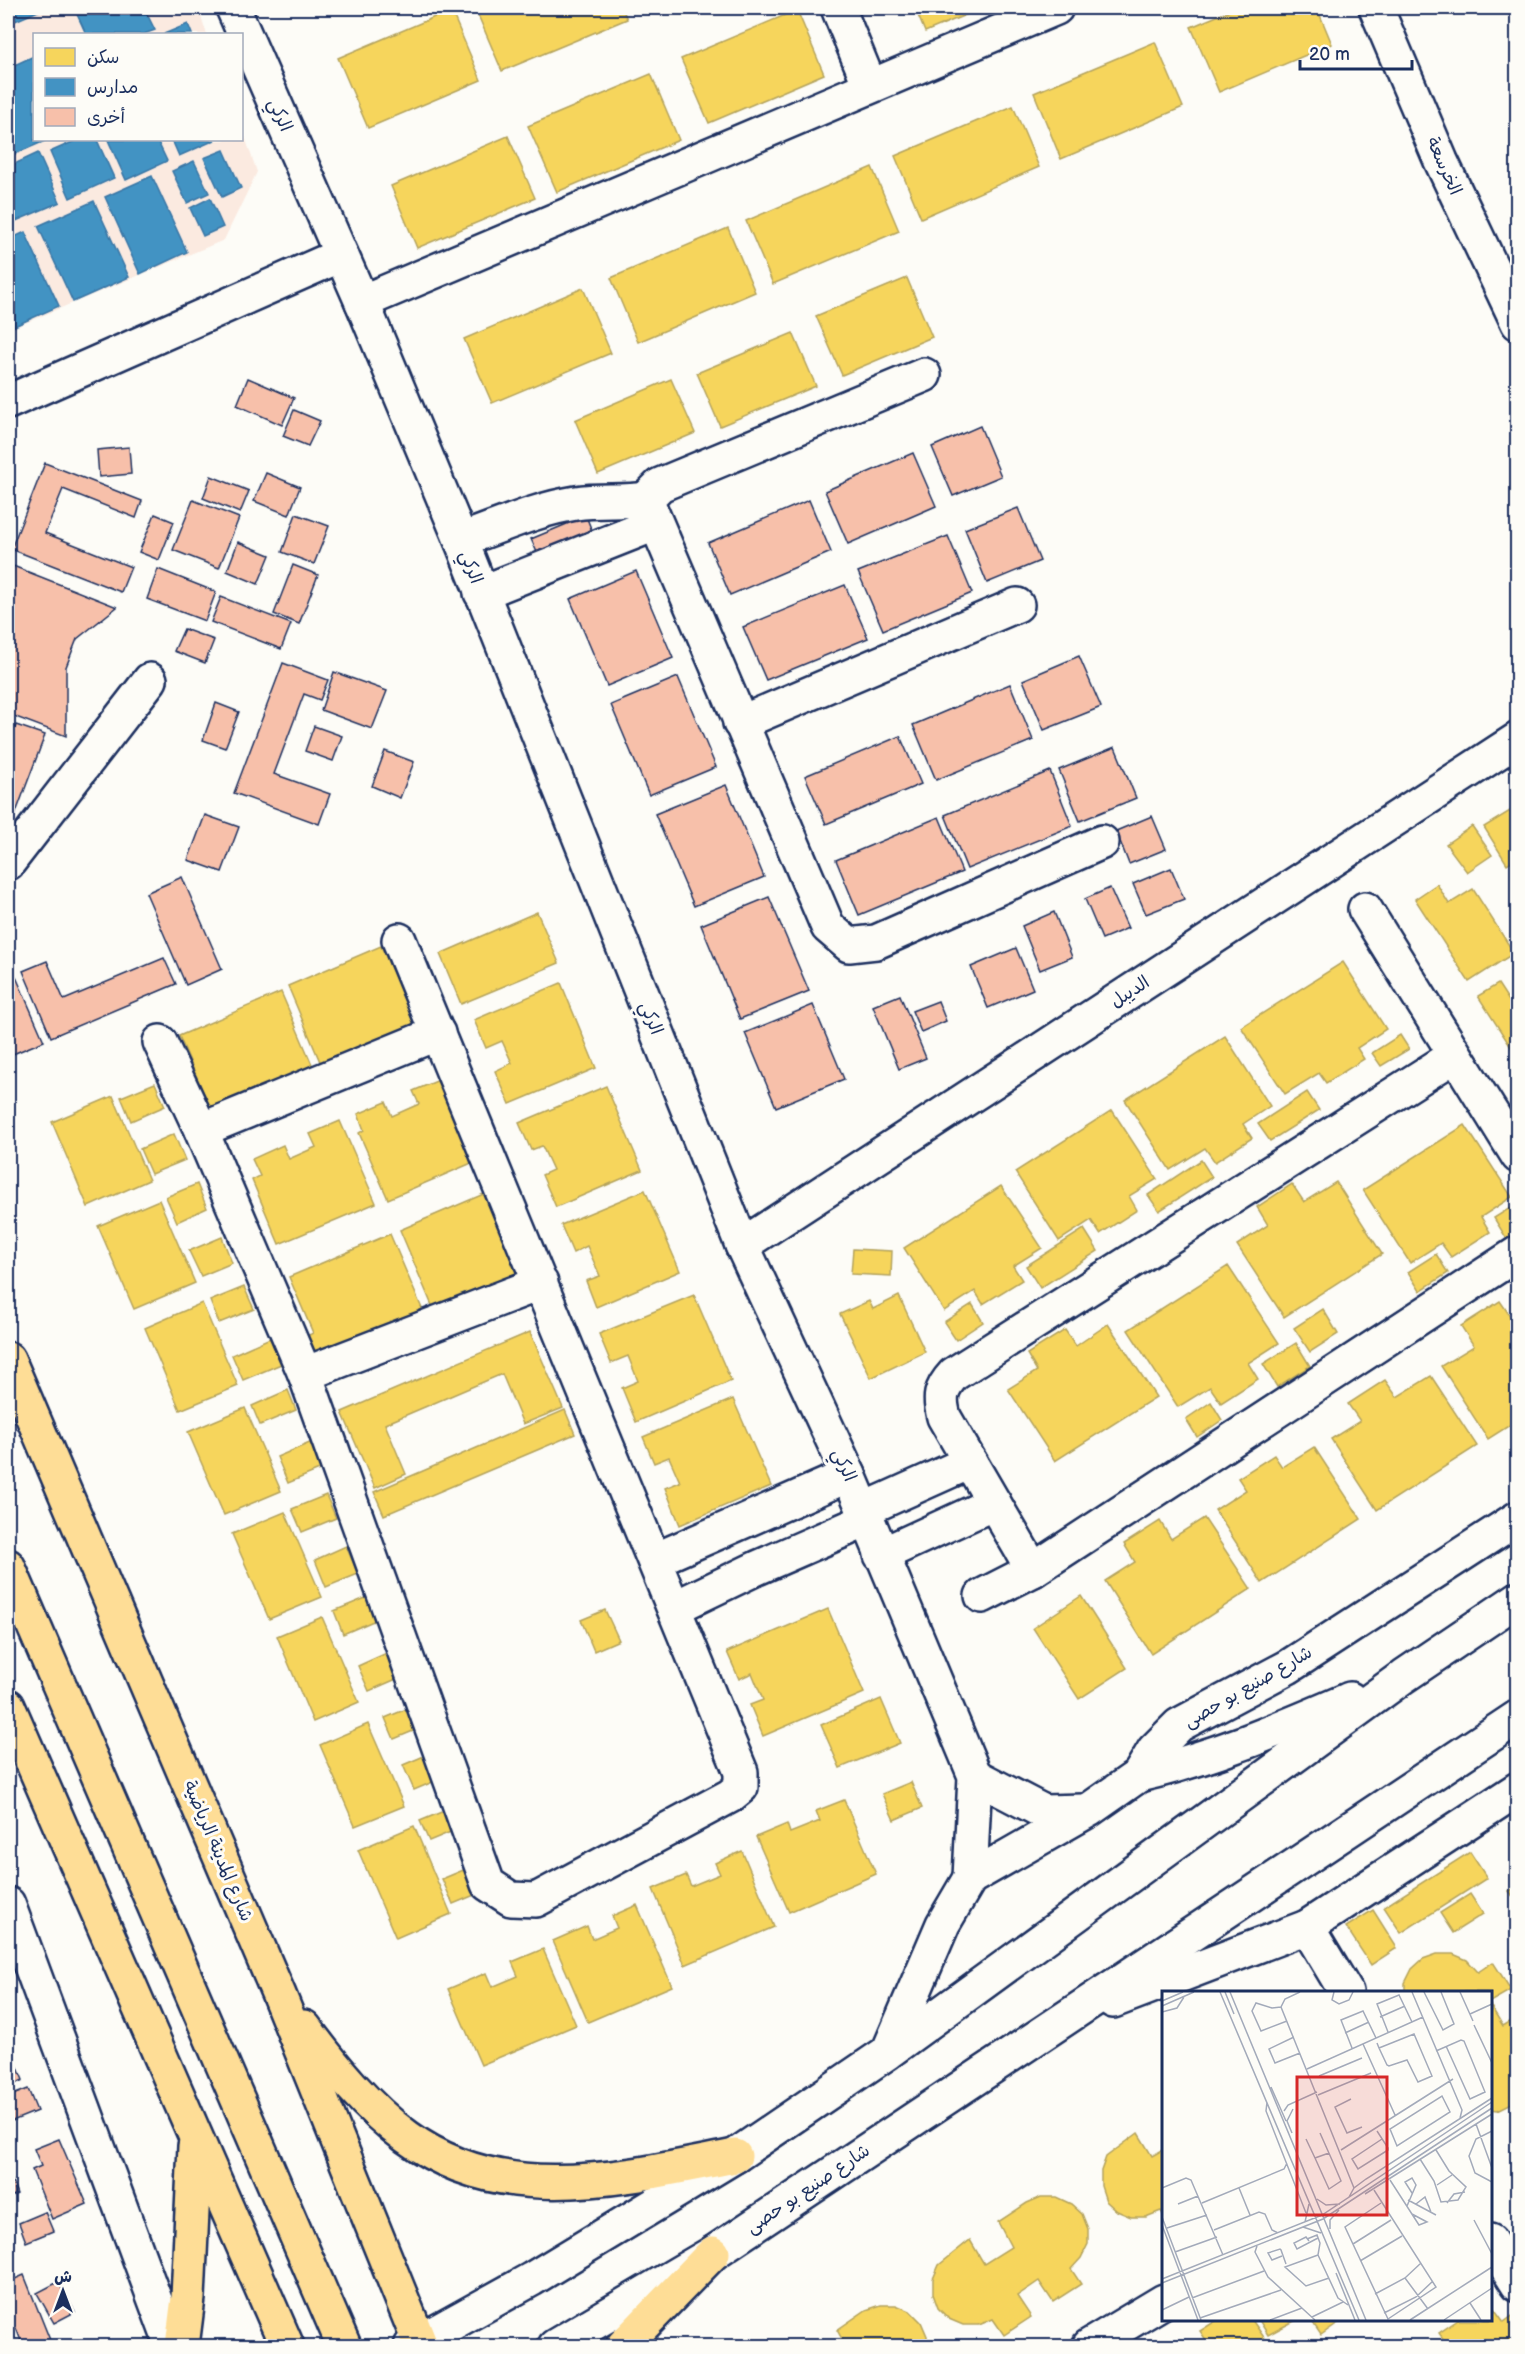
<svg xmlns="http://www.w3.org/2000/svg" width="1525" height="2354" font-family="'Balsamiq Sans','Playpen Sans Arabic',sans-serif">
<style>
.built{fill:#fbeae0}
.homes{fill:#f6d55c;stroke:#b4a35d;stroke-width:1.5}
.schools{fill:#4393c3;stroke:#3775a5;stroke-width:1.5}
.building{fill:#f7c0aa;stroke:#1b2f5e;stroke-width:1.5}
.lines{fill:none;stroke-linecap:round;stroke-linejoin:round}
.minor-casing{stroke:#1b2f5e;stroke-width:38}
.major-casing{stroke:#1b2f5e;stroke-width:38}
.minor{stroke:#fdfcf7;stroke-width:33}
.major{stroke:#fedd96;stroke-width:33}
.labels{text-anchor:middle;dominant-baseline:central;stroke-width:6;stroke-linejoin:round;paint-order:stroke}
.street-label{font-size:18px;fill:#1b2f5e;stroke:#fdfcf7}
.inset-road{fill:none;stroke:#a3aaba;stroke-width:1.5}
.view{fill:#d62828;fill-opacity:0.15;stroke:#d62828;stroke-width:3}
.inset-edge{fill:none;stroke:#1b2f5e;stroke-width:3}
</style>
<rect width="100%" height="100%" fill="#fdfcf7"/>
<filter id="ink" filterUnits="userSpaceOnUse"><feTurbulence type="fractalNoise" baseFrequency=".0167" numOctaves="2"/><feDisplacementMap in="SourceGraphic" scale="12" xChannelSelector="R" yChannelSelector="G"/><feConvolveMatrix kernelMatrix="1 2 1 2 8 2 1 2 1" color-interpolation-filters="sRGB"/></filter>
<g filter="url(#ink)">
<polygon class="built" points="8,8 198,8 207,34 34,34 34,140 242,140 242,128 257,172 224,240 8,330"/>
<g class="homes">
<polygon points="475,8 622,8 627,19 502,71"/>
<polygon points="915,8 982,8 925,32"/>
<polygon points="1236,8 1317,8 1332,44 1219,92 1191,27"/>
<polygon points="451,10 481,80 368,128 338,58"/>
<polygon points="797,10 824,74 709,123 681,59"/>
<polygon points="1155,42 1183,107 1061,159 1034,93"/>
<polygon points="651,74 679,140 557,192 528,126"/>
<polygon points="1013,106 1039,167 921,218 895,156"/>
<polygon points="508,136 535,198 417,248 391,186"/>
<polygon points="872,167 899,231 773,284 746,221"/>
<polygon points="728,228 755,292 638,342 611,278"/>
<polygon points="907,278 932,337 842,375 816,316"/>
<polygon points="583,288 611,353 492,403 464,339"/>
<polygon points="793,333 816,386 720,426 697,373"/>
<polygon points="671,379 695,433 598,474 575,420"/>
<polygon points="1518,806 1518,857 1507,864 1484,827"/>
<polygon points="1472,826 1492,855 1467,872 1446,844"/>
<polygon points="1437,884 1449,904 1473,889 1514,953 1469,982 1415,899"/>
<polygon points="537,912 559,963 461,1004 440,954"/>
<polygon points="381,946 416,1024 321,1064 288,986"/>
<polygon points="1343,962 1386,1029 1357,1048 1364,1059 1326,1083 1319,1073 1285,1094 1241,1027"/>
<polygon points="561,983 596,1068 510,1104 495,1071 512,1063 502,1041 486,1048 474,1020"/>
<polygon points="1498,984 1509,1001 1518,996 1518,1058 1478,996"/>
<polygon points="281,992 314,1069 212,1112 179,1036"/>
<polygon points="1400,1035 1409,1049 1381,1066 1372,1053"/>
<polygon points="1225,1036 1270,1106 1243,1124 1252,1138 1215,1162 1205,1148 1170,1170 1125,1100"/>
<polygon points="439,1080 474,1162 388,1199 359,1133 364,1130 358,1114 386,1102 392,1116 419,1104 413,1091"/>
<polygon points="155,1083 165,1106 131,1121 121,1097"/>
<polygon points="606,1086 642,1170 556,1207 542,1175 553,1170 542,1146 531,1150 519,1123"/>
<polygon points="1307,1092 1319,1110 1270,1141 1258,1124"/>
<polygon points="113,1096 149,1180 88,1207 52,1122"/>
<polygon points="1112,1110 1157,1179 1129,1196 1137,1210 1100,1234 1091,1220 1059,1241 1015,1172"/>
<polygon points="340,1121 376,1203 279,1244 252,1180 260,1176 252,1159 283,1145 289,1159 316,1147 310,1134"/>
<polygon points="1465,1125 1512,1197 1481,1217 1490,1232 1451,1257 1441,1243 1410,1263 1363,1190"/>
<polygon points="174,1134 185,1160 151,1174 140,1149"/>
<polygon points="1201,1160 1212,1177 1159,1211 1148,1195"/>
<polygon points="1336,1182 1382,1254 1284,1317 1237,1245 1268,1225 1257,1207 1292,1184 1304,1202"/>
<polygon points="197,1184 207,1208 177,1222 166,1197"/>
<polygon points="1001,1186 1042,1248 1013,1266 1022,1280 983,1304 975,1291 944,1311 904,1248"/>
<polygon points="645,1190 680,1271 596,1307 586,1281 600,1276 587,1246 573,1253 561,1225"/>
<polygon points="486,1193 522,1278 436,1315 400,1230"/>
<polygon points="159,1200 195,1283 134,1309 98,1226"/>
<polygon points="1518,1203 1518,1235 1508,1241 1494,1218"/>
<polygon points="1084,1229 1098,1251 1040,1288 1026,1266"/>
<polygon points="390,1234 426,1318 317,1364 305,1337 313,1333 289,1277"/>
<polygon points="222,1237 232,1263 201,1276 189,1251"/>
<polygon points="853,1249 892,1251 891,1276 851,1274"/>
<polygon points="1436,1254 1448,1273 1420,1291 1408,1272"/>
<polygon points="1228,1266 1279,1343 1248,1363 1258,1379 1221,1403 1210,1387 1178,1407 1128,1330"/>
<polygon points="244,1287 254,1309 219,1323 210,1301"/>
<polygon points="694,1295 731,1381 636,1422 622,1388 638,1381 628,1356 611,1363 599,1334"/>
<polygon points="899,1296 925,1352 871,1378 840,1314 869,1301 873,1309"/>
<polygon points="1500,1301 1513,1320 1518,1317 1518,1420 1488,1439 1441,1366 1474,1346 1461,1326"/>
<polygon points="202,1303 238,1386 180,1410 145,1328"/>
<polygon points="972,1304 983,1322 956,1340 944,1322"/>
<polygon points="1323,1309 1338,1334 1310,1352 1294,1328"/>
<polygon points="1108,1324 1156,1397 1055,1461 1008,1389 1037,1371 1027,1354 1065,1330 1076,1346"/>
<polygon points="530,1332 563,1408 523,1424 502,1374 385,1424 406,1474 375,1488 342,1412"/>
<polygon points="270,1338 281,1364 243,1380 232,1355"/>
<polygon points="1296,1343 1310,1366 1277,1387 1263,1364"/>
<polygon points="1431,1376 1477,1446 1377,1510 1331,1439 1360,1421 1348,1404 1385,1380 1397,1397"/>
<polygon points="288,1390 296,1410 260,1425 252,1406"/>
<polygon points="733,1399 771,1486 680,1525 665,1488 680,1482 669,1457 654,1463 643,1437"/>
<polygon points="1211,1402 1222,1420 1197,1437 1186,1419"/>
<polygon points="245,1408 281,1491 224,1515 188,1432"/>
<polygon points="565,1410 575,1434 384,1515 374,1492"/>
<polygon points="312,1442 324,1468 288,1483 277,1457"/>
<polygon points="1314,1447 1361,1519 1262,1583 1215,1510 1246,1490 1238,1478 1274,1455 1282,1467"/>
<polygon points="326,1495 336,1518 302,1532 292,1509"/>
<polygon points="285,1512 322,1597 269,1619 232,1534"/>
<polygon points="1204,1518 1251,1589 1151,1654 1105,1581 1135,1562 1124,1544 1160,1521 1171,1539"/>
<polygon points="346,1546 358,1574 326,1587 315,1560"/>
<polygon points="1081,1596 1127,1668 1079,1699 1033,1628"/>
<polygon points="368,1597 378,1619 343,1634 334,1611"/>
<polygon points="828,1609 864,1693 763,1736 750,1705 763,1700 752,1673 739,1679 727,1652"/>
<polygon points="605,1610 619,1640 594,1651 581,1620"/>
<polygon points="322,1617 359,1702 313,1722 277,1636"/>
<polygon points="391,1651 401,1677 369,1691 358,1666"/>
<polygon points="881,1699 900,1743 840,1768 821,1725"/>
<polygon points="416,1705 425,1726 394,1739 385,1718"/>
<polygon points="368,1724 404,1806 355,1826 320,1745"/>
<polygon points="431,1753 442,1778 414,1790 403,1765"/>
<polygon points="911,1782 922,1808 894,1820 882,1794"/>
<polygon points="844,1800 876,1874 789,1912 756,1837 787,1824 790,1833 820,1821 816,1811"/>
<polygon points="451,1808 460,1828 429,1841 420,1821"/>
<polygon points="414,1826 451,1914 396,1938 358,1850"/>
<polygon points="742,1851 774,1927 685,1965 653,1889 686,1875 691,1886 720,1874 715,1863"/>
<polygon points="1470,1852 1487,1878 1401,1933 1384,1907"/>
<polygon points="473,1866 484,1891 453,1904 442,1879"/>
<polygon points="1518,1886 1518,1904 1509,1891"/>
<polygon points="1470,1894 1483,1914 1453,1933 1440,1913"/>
<polygon points="637,1905 672,1986 588,2022 553,1941 587,1926 592,1939 617,1928 612,1916"/>
<polygon points="1373,1910 1397,1948 1371,1965 1346,1927"/>
<polygon points="543,1949 576,2025 481,2065 448,1989 486,1973 492,1987 518,1976 512,1962"/>
<polygon points="1437,1954 1453,1954 1467,1960 1478,1972 1493,1962 1511,1990 1490,2002 1490,1992 1405,1992 1405,1983 1412,1969 1423,1959"/>
<polygon points="1490,2005 1503,2026 1518,2017 1518,2100 1498,2110 1490,2109"/>
<polygon points="1138,2133 1152,2156 1164,2149 1164,2216 1161,2211 1146,2217 1131,2217 1117,2211 1106,2201 1101,2186 1101,2171 1106,2157"/>
<polygon points="1518,2136 1518,2167 1514,2158"/>
<polygon points="1041,2197 1056,2197 1071,2204 1082,2214 1088,2229 1088,2244 1081,2258 1071,2269 1081,2284 1053,2302 1039,2281 1017,2296 1031,2317 1004,2335 993,2319 979,2325 963,2325 949,2319 938,2308 933,2294 933,2279 939,2265 970,2240 984,2264 1011,2247 998,2222 1027,2203"/>
<polygon points="1490,2303 1504,2322 1515,2314 1518,2317 1518,2346 1448,2346 1439,2333 1458,2320 1490,2320"/>
<polygon points="881,2305 896,2305 910,2311 921,2322 927,2336 927,2346 846,2346 837,2330 866,2310"/>
<polygon points="1217,2320 1252,2320 1270,2346 1210,2346 1200,2331"/>
<polygon points="1259,2320 1296,2320 1268,2335"/>
<polygon points="1311,2320 1342,2320 1321,2335"/>
</g>
<g class="schools">
<polygon points="8,8 45,8 8,24"/>
<polygon points="81,8 144,8 155,30 144,34 86,34 75,10"/>
<polygon points="188,24 192,34 164,34"/>
<polygon points="34,56 34,140 47,140 8,157 8,68"/>
<polygon points="77,140 97,140 114,178 70,198 50,152"/>
<polygon points="108,140 157,140 167,161 126,180"/>
<polygon points="172,140 215,140 179,156"/>
<polygon points="224,150 241,188 222,197 204,158"/>
<polygon points="38,153 60,202 16,221 8,202 8,167"/>
<polygon points="194,161 209,193 187,203 172,171"/>
<polygon points="152,176 187,252 140,274 105,197"/>
<polygon points="210,198 223,227 203,236 190,208"/>
<polygon points="94,201 129,277 73,302 38,226"/>
<polygon points="25,232 59,306 8,329 8,240"/>
</g>
<g class="building">
<polygon points="248,378 294,398 282,425 237,405"/>
<polygon points="294,410 320,421 308,446 283,436"/>
<polygon points="980,426 1001,476 953,496 932,447"/>
<polygon points="129,447 131,474 99,477 97,450"/>
<polygon points="913,453 936,506 848,544 825,491"/>
<polygon points="45,463 142,501 136,518 63,489 45,533 131,567 121,592 11,549"/>
<polygon points="266,473 300,487 289,515 254,501"/>
<polygon points="211,476 249,491 240,513 203,498"/>
<polygon points="193,500 239,518 219,568 173,550"/>
<polygon points="809,500 831,552 730,595 708,543"/>
<polygon points="1018,508 1040,561 987,583 965,529"/>
<polygon points="155,514 174,522 159,560 139,552"/>
<polygon points="296,514 329,526 314,564 282,552"/>
<polygon points="586,516 594,536 540,559 531,539"/>
<polygon points="948,536 972,593 883,630 858,572"/>
<polygon points="238,542 270,555 258,584 227,571"/>
<polygon points="8,564 117,607 77,639 66,667 66,736 8,714"/>
<polygon points="293,565 318,575 299,624 274,614"/>
<polygon points="158,569 216,592 205,621 147,599"/>
<polygon points="636,571 673,658 607,686 570,599"/>
<polygon points="845,585 868,638 766,680 743,627"/>
<polygon points="221,597 291,624 281,649 211,622"/>
<polygon points="184,629 214,640 205,663 174,651"/>
<polygon points="1079,656 1101,707 1044,730 1023,680"/>
<polygon points="283,663 328,680 320,700 304,694 274,774 330,794 319,824 234,793"/>
<polygon points="334,672 387,691 372,729 321,710"/>
<polygon points="678,677 716,767 649,795 611,705"/>
<polygon points="1010,684 1033,740 936,780 913,725"/>
<polygon points="216,703 239,712 225,748 203,740"/>
<polygon points="16,725 45,735 8,834 8,747"/>
<polygon points="314,726 342,736 333,761 305,751"/>
<polygon points="900,736 921,784 826,824 805,776"/>
<polygon points="1115,747 1136,798 1080,821 1059,770"/>
<polygon points="385,751 414,762 400,798 372,786"/>
<polygon points="1050,771 1072,826 967,869 945,815"/>
<polygon points="726,785 764,877 694,906 655,814"/>
<polygon points="205,815 239,827 222,872 188,860"/>
<polygon points="1152,816 1166,849 1129,864 1116,831"/>
<polygon points="939,817 962,872 859,915 836,860"/>
<polygon points="1171,868 1184,899 1146,914 1133,884"/>
<polygon points="182,877 222,969 186,985 146,893"/>
<polygon points="1110,888 1128,928 1102,939 1085,899"/>
<polygon points="769,897 809,991 740,1019 701,925"/>
<polygon points="1054,912 1072,957 1040,970 1022,926"/>
<polygon points="1016,948 1033,989 988,1008 971,967"/>
<polygon points="164,958 176,984 51,1037 23,971 47,961 64,1000"/>
<polygon points="13,970 44,1041 8,1056 8,972"/>
<polygon points="900,995 926,1058 899,1069 873,1006"/>
<polygon points="938,1001 946,1021 921,1032 912,1011"/>
<polygon points="813,1005 844,1079 776,1107 745,1033"/>
<polygon points="8,2043 23,2080 8,2087"/>
<polygon points="28,2089 37,2111 10,2122 8,2097"/>
<polygon points="59,2139 87,2204 52,2219 32,2170 41,2166 34,2149"/>
<polygon points="8,2170 17,2194 8,2198"/>
<polygon points="45,2212 53,2231 26,2242 19,2223"/>
<polygon points="24,2275 50,2340 34,2346 23,2346 16,2328 8,2332 8,2282"/>
<polygon points="58,2282 75,2312 54,2323 37,2293"/>
</g>
<g class="lines">
<g class="minor-casing">
<g id="minor">
<polyline points="233,8 362,302 461,540 742,1245 849,1475 975,1776 970,1878"/>
<polyline points="838,8 870,86"/>
<polyline points="1376,8 1441,161 1518,323"/>
<polyline points="362,302 1056,8"/>
<polyline points="924,375 660,485 646,499 828,927 849,945 876,942 1102,842"/>
<polyline points="8,402 341,255"/>
<path d="M461 540C498 527 537 509 576 503 599 499 623 503 646 499"/>
<polyline points="481,593 655,524"/>
<polyline points="740,723 1017,605"/>
<polyline points="8,863 150,680"/>
<polyline points="1365,909 1518,1156"/>
<polyline points="399,940 741,1772 741,1787 730,1796 536,1900 511,1899 488,1884 305,1374 541,1283"/>
<polyline points="160,1042 201,1130 305,1374"/>
<path d="M1454 1056 954 1374C940 1389 939 1398 944 1417L1033 1570 1518 1253"/>
<polyline points="201,1130 438,1033"/>
<polyline points="742,1245 1518,739"/>
<polyline points="863,1510 970,1462"/>
<polyline points="881,1555 994,1503"/>
<polyline points="655,1560 849,1475"/>
<polyline points="982,1596 1033,1570"/>
<polyline points="674,1608 757,1568 867,1520"/>
<path d="M1139 1775C1213 1758 1280 1729 1350 1699"/>
<polyline points="975,1776 1044,1812 1084,1811"/>
<polyline points="8,1904 172,2346"/>
<polyline points="1307,1927 1346,1992"/>
<polyline points="1113,2001 1307,1927 1518,1789"/>
<polyline points="889,2050 943,1924 970,1878 1089,1810 1139,1775 1154,1750 1179,1725 1288,1667 1518,1518"/>
<polyline points="1490,2241 1518,2285"/>
<polyline points="411,2346 532,2279 735,2156 888,2052 1404,1676 1518,1599"/>
<polyline points="555,2346 713,2253 1518,1717"/>
<polyline points="1089,2346 1164,2301"/>
</g>
</g>
<g class="major-casing">
<g id="major">
<polyline points="8,1359 279,1995 421,2346"/>
<polyline points="8,1566 344,2346"/>
<polyline points="8,1706 287,2346"/>
<path d="M304 2027C334 2067 367 2108 407 2137 505 2209 626 2177 735 2156"/>
<polyline points="182,2346 188,2298 195,2146"/>
<polyline points="623,2346 713,2253"/>
</g>
</g>
<use href="#minor" class="minor"/>
<use href="#major" class="major"/>
</g>
</g>
<g class="labels">
<g class="street-label">
<text transform="translate(280 115) rotate(66)">الركي</text>
<text transform="translate(1444 166) rotate(66)">الخرسعة</text>
<text transform="translate(471 567) rotate(69)">الركي</text>
<text transform="translate(1130 992) rotate(-33)">الديبل</text>
<text transform="translate(651 1018) rotate(68)">الركي</text>
<text transform="translate(844 1465) rotate(66)">الركي</text>
<text transform="translate(1248 1687) rotate(-30)">شارع صنيع بو حصى</text>
<text transform="translate(218 1851) rotate(67)">شارع المدينة الرياضية</text>
<text transform="translate(808 2189) rotate(-34)">شارع صنيع بو حصى</text>
</g>
</g>
<g transform="translate(1162 1991)">
<rect width="330" height="330" fill="#fdfcf7"/>
<path class="inset-road" d="M58 1 197 329M63 1 72 23M68 1 204 329M138 1 123 8 119 16 192 197M172 1 170 9 177 13 187 9 191 1M250 1 300 119 298 127M262 1 281 39 292 33 279 1M298 1 311 30M0 10 21 1M0 15 32 1M119 16 110 17 94 12 90 20 99 40 125 30M0 21 15 17 22 6M308 23 330 13M218 26 243 15M312 34 330 72M226 41 215 13 237 4 250 31M183 42 207 31M132 46 107 58 113 72 138 62M215 52 217 57 225 74 227 75 245 69 256 91 270 85 252 43 217 57M201 53 233 124M190 57 179 29 201 20 214 47M274 60 299 49 302 50 323 101 308 108 284 55M145 78 261 26M157 85 200 67M109 96 124 130M156 104 209 82M280 105 288 121 235 155 228 138ZM189 108 173 116 185 142 200 136M105 111 104 120 144 222M122 120 126 114 155 101M314 133 330 177M215 140 226 157V159L196 178 190 168 220 148M330 140 314 148 307 165 313 182 330 191M130 142 125 130 131 118M158 142 170 169 179 190 167 198 153 167 167 162M144 148 153 167M179 159 291 88M258 168 272 190 279 211 296 209 304 196 287 180 274 159M228 189 257 234 265 231 250 223M275 194 290 184M0 197 24 187 29 189 61 264M77 197 88 224M212 199 274 296 226 328 183 236 219 212M203 203 330 123M187 206 192 197 204 188 330 107M155 208 164 214 178 213M246 209 274 224M40 212 122 178 125 172M285 212 292 203 303 201M16 213 36 205M254 213 263 206 269 221M245 215 254 194 250 187 243 191 250 202M0 226 39 329M312 229 330 263M143 231 147 213M0 234 36 329M141 236 159 242M5 237 45 224M168 238V229L177 219M52 239 97 221 103 223 110 239 116 242M145 248 155 244 158 252 156 264 176 307 186 314M147 250 144 246 132 252 135 258 156 247M191 253 229 229M95 255 93 261 106 286 153 329M13 261 55 246M156 264 123 276 144 295 167 287M120 265 110 269 106 262 118 258 119 259 124 273M198 270 240 245M174 282 193 329M243 287 266 318M0 288 160 224 330 111M0 292 161 228 330 117M213 303 243 287 259 272M30 307 102 280M308 312 319 329M0 319 27 306M222 322 254 306 271 290M150 326 181 311M38 327 119 299M108 329 140 317M248 329 330 276M282 329 330 297"/>
<path class="view" d="M135 86H225V224H135Z"/>
<rect width="330" height="330" class="inset-edge"/>
</g>
<rect width="1525" height="2354" fill="none" stroke="#fdfcf7" stroke-width="30"/>
<rect x="15" y="15" width="1495" height="2324" fill="none" stroke="#1b2f5e" stroke-width="2" filter="url(#ink)"/>
<rect x="33" y="33" width="210" height="108" fill="#fdfcf7" stroke="#a3aaba" stroke-width="1.5"/>
<rect x="45" y="48" width="30" height="18" fill="#f6d55c" stroke="#a3aaba" stroke-width="1.5"/>
<text x="87" y="63" font-size="18" fill="#1b2f5e">سكن</text>
<rect x="45" y="78" width="30" height="18" fill="#4393c3" stroke="#a3aaba" stroke-width="1.5"/>
<text x="87" y="93" font-size="18" fill="#1b2f5e">مدارس</text>
<rect x="45" y="108" width="30" height="18" fill="#f7c0aa" stroke="#a3aaba" stroke-width="1.5"/>
<text x="87" y="123" font-size="18" fill="#1b2f5e">أخرى</text>
<g transform="translate(63 2291)" stroke="#fdfcf7" stroke-width="4.5" paint-order="stroke">
<path d="M0-4.5L10 22L0 15L-10 22Z" fill="#1b2f5e"/>
<text y="-9" font-size="16" font-weight="bold" text-anchor="middle" fill="#1b2f5e">ش</text>
</g>
<path d="M1300 60v9h112v-9" fill="none" stroke="#1b2f5e" stroke-width="3"/>
<text x="1309" y="60" font-size="18" fill="#1b2f5e" stroke="#fdfcf7" stroke-width="4.5" paint-order="stroke">20 m</text>
</svg>
